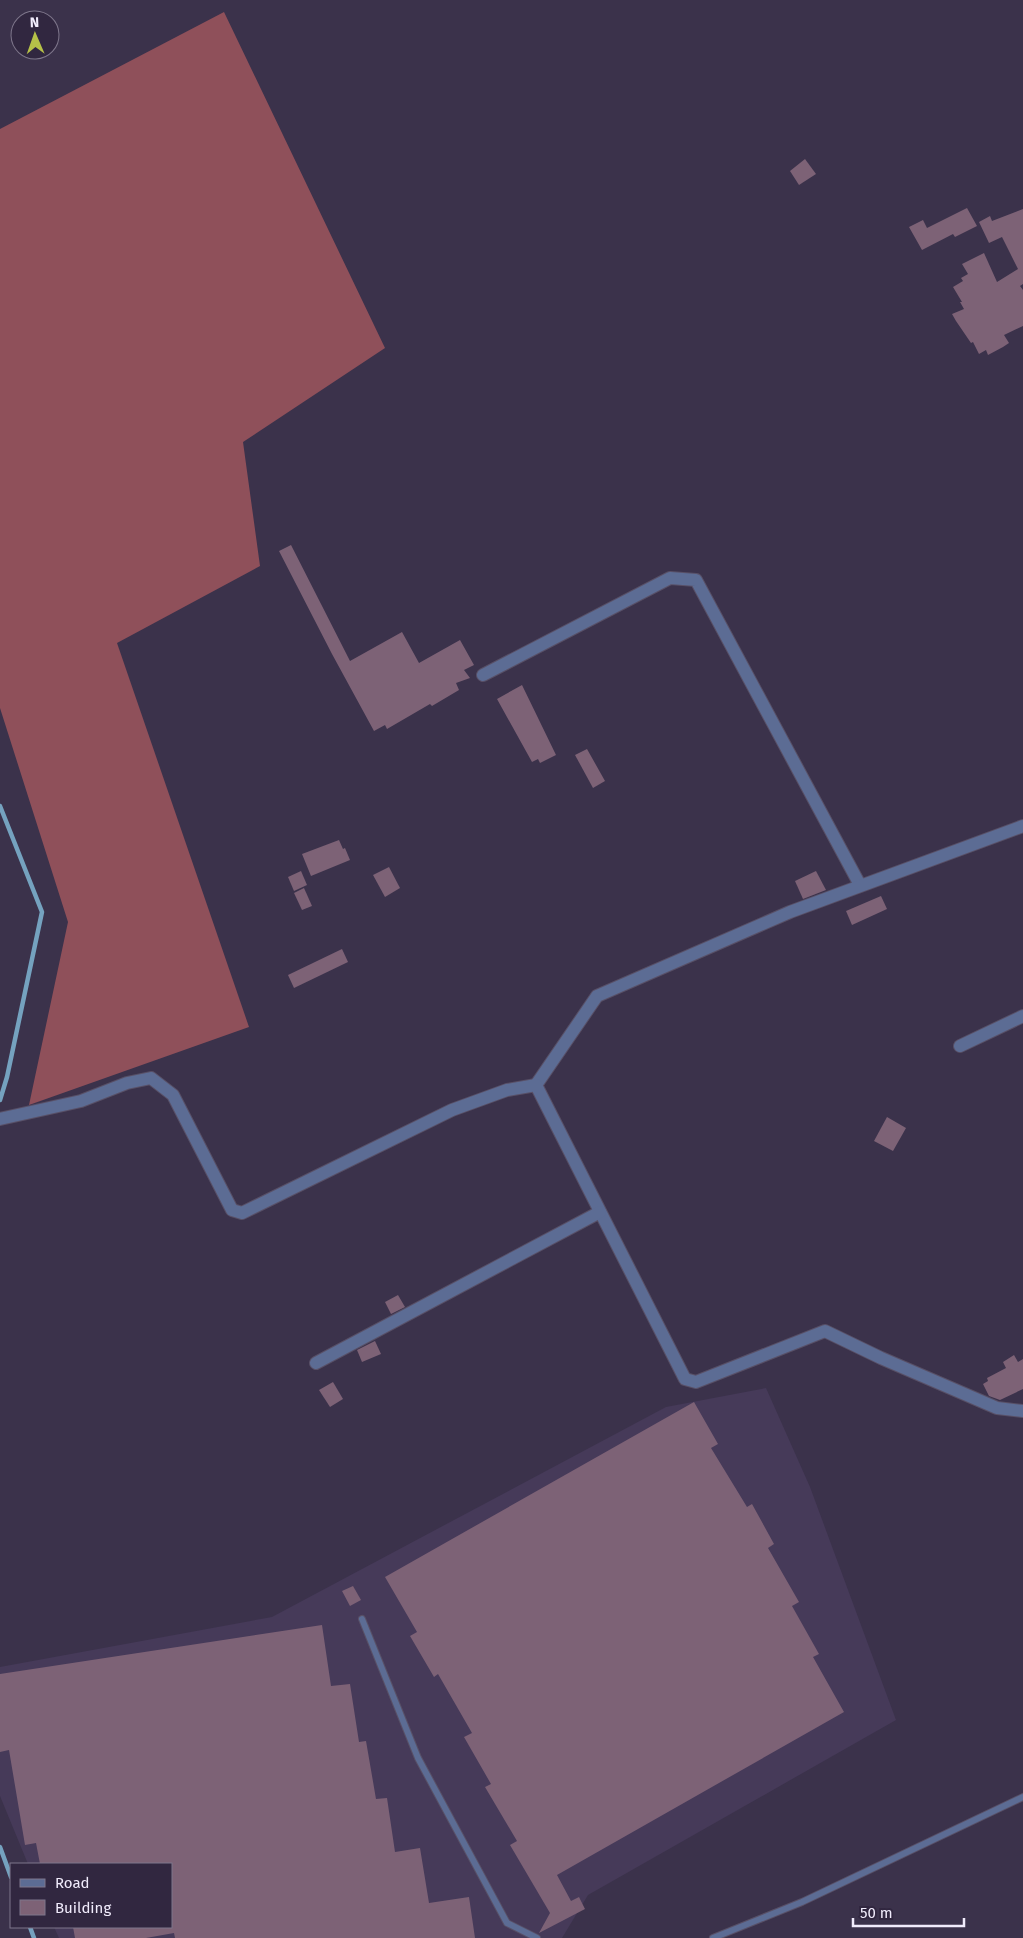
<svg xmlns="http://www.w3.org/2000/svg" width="1023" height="1938" font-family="'Fira Sans',sans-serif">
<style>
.built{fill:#463a59}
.forest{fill:#8f505a}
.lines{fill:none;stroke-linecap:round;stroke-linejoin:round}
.stream{stroke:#75a2bf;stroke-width:4.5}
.building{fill:#7d6276}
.service-casing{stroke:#585067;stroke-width:8}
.minor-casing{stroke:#585067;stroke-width:14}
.service{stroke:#5c6c94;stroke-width:6}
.minor{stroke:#5c6c94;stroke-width:12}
</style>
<rect width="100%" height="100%" fill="#3b324b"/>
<polygon class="built" points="766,1388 810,1487 896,1720 588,1895 562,1938 59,1938 54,1927 171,1927 171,1864 28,1864 0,1796 0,1667 272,1617 666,1407"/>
<polygon class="forest" points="224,12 385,348 243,442 260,566 117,643 249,1027 29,1105 68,922 0,708 0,129"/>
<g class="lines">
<g class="stream">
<polyline points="0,806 42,912 7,1077 0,1100"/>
<polyline points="0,1847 11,1877"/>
<polyline points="30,1927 34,1938"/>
</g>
</g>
<g class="building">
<polygon points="805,159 816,174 799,185 790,171"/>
<polygon points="967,208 977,226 955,237 953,234 922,250 909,227 923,220 927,228"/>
<polygon points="1023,209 1023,284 1020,286 1023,290 1023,326 1004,335 1009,343 1003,347 988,355 986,350 979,354 973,342 971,343 956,321 952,314 964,309 960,302 962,302 953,287 963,281 961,278 968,274 962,264 984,253 997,282 1018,269 1002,237 989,243 979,222 990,216 992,221"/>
<polygon points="291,545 350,661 402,632 419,663 460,640 474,665 464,670 470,678 456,683 459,690 432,706 430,704 387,729 385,725 374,731 332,654 279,551"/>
<polygon points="522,685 556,755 540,763 538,759 532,762 497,699"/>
<polygon points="587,749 605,781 593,788 575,755"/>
<polygon points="339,840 343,849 345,848 350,860 311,876 302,854"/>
<polygon points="389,867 400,888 385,897 373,875"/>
<polygon points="301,871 307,885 294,891 288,877"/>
<polygon points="816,871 826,890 803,899 795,881"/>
<polygon points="304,888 312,906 302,910 294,893"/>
<polygon points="881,896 887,909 852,925 846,911"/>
<polygon points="342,949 348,962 294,988 288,975"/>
<polygon points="887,1117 906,1128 893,1151 874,1141"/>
<polygon points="398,1295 405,1307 391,1314 385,1302"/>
<polygon points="375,1341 381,1354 362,1362 357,1350"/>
<polygon points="1014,1355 1018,1362 1023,1359 1023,1389 1000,1400 989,1396 983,1384 988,1381 987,1378 1006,1368 1003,1362"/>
<polygon points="333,1382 343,1399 330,1407 319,1390"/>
<polygon points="694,1402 718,1444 711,1448 747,1507 752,1504 774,1544 768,1548 799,1602 792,1606 819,1654 813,1657 844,1712 557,1875 571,1901 579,1897 585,1909 539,1933 550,1913 510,1845 517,1841 485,1787 491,1784 464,1737 472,1733 438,1674 434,1677 410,1636 417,1632 385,1577"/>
<polygon points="353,1586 361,1600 350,1606 342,1591"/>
<polygon points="322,1625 331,1686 350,1684 359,1742 366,1741 376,1799 387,1798 395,1852 420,1848 429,1903 469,1897 475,1938 175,1938 174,1933 146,1938 75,1938 73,1927 171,1927 171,1864 40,1864 36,1843 25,1845 9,1750 0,1752 0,1674"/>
</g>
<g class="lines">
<g class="service-casing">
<g id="service">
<polyline points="362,1619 418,1758 507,1923 537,1938"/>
<polyline points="713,1938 802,1902 1023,1797"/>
</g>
</g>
<g class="minor-casing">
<g id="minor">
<polyline points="483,675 670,578 696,580 860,885"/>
<polyline points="960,1046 1023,1016"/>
<polyline points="536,1085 597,996 790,912 1023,826"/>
<polyline points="0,1119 81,1101 127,1083 151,1078 173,1095 232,1210 242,1213 452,1110 507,1090 536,1085 685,1379 696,1382 825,1331 881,1358 997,1408 1023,1411"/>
<polyline points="316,1363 600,1212"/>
</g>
</g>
<use href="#service" class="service"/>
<use href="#minor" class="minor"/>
</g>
<rect x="10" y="1863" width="162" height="65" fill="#312740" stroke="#7e768b"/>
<rect x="20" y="1879" width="25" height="8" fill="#5c6c94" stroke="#7e768b"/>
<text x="55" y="1888" font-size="15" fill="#f1ecfc">Road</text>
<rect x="20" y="1900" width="25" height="15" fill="#7d6276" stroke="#7e768b"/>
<text x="55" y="1913" font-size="15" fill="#f1ecfc">Building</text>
<g transform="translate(35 35) rotate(358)"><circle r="24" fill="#312740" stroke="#7e768b"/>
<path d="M0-4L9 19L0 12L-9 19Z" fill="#b6c148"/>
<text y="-8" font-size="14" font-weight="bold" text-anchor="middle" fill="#f1ecfc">N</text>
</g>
<path d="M853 1918v8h111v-8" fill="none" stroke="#f1ecfc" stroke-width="2.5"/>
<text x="860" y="1918" font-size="15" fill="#f1ecfc" stroke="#312740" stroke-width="4" paint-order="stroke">50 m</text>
</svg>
